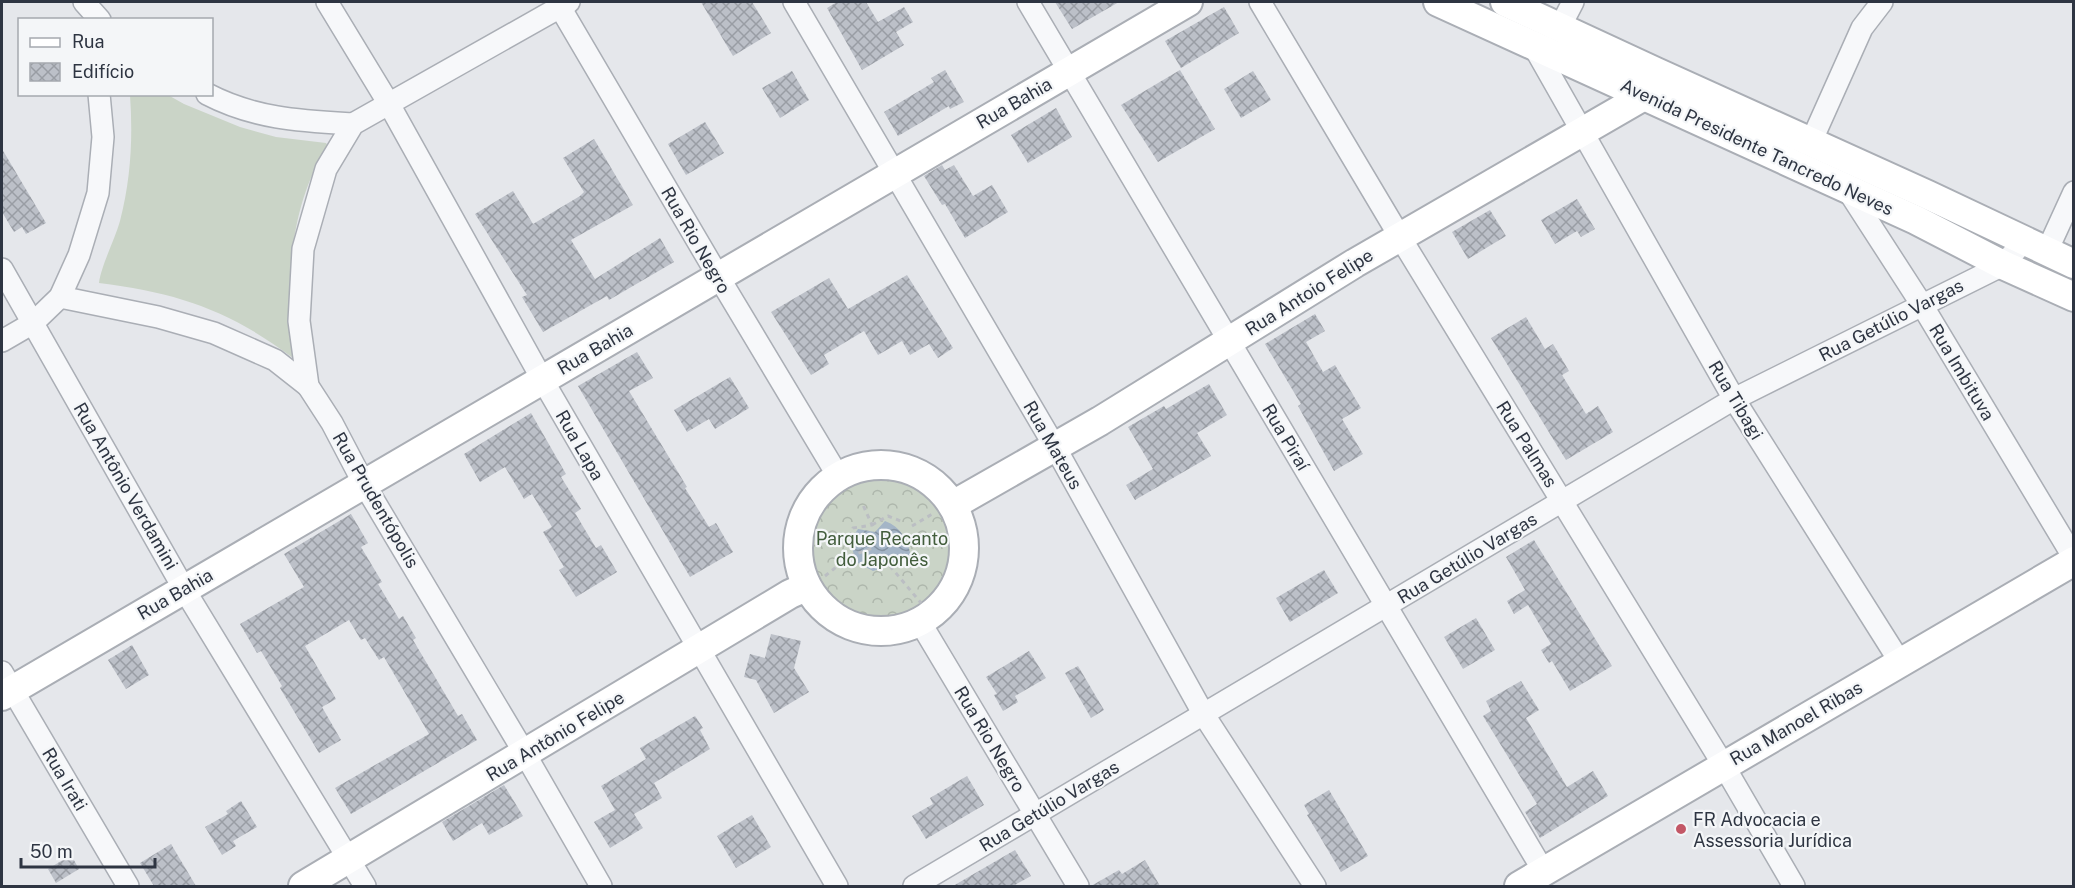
<svg xmlns="http://www.w3.org/2000/svg" width="2075" height="888" font-family="'Public Sans',sans-serif">
<style>
.grass{fill:#cad4c7}
.park{fill:url(#park-crowns)}
.water{fill:url(#water-waves)}
.building{fill:url(#building-cross-hatch)}
.lines{fill:none;stroke-linecap:round;stroke-linejoin:round}
.street-casing{stroke:#aaaeb5;stroke-width:24}
.secondary-casing{stroke:#aaaeb5;stroke-width:32}
.path{stroke:#bbbec3;stroke-width:3;stroke-dasharray:4.5 4.5;stroke-linecap:butt}
.street{stroke:#f7f8fa;stroke-width:21}
.secondary{stroke:#fff;stroke-width:28}
.poi-dot{fill:#c35766;stroke:#f4f6f8;stroke-width:2}
.labels{text-anchor:middle;dominant-baseline:central;stroke-width:4.5;stroke-linejoin:round;paint-order:stroke}
.street-label{font-size:18px;fill:#2e3542;stroke:#f4f6f8}
.park-label{font-size:18px;fill:#425d3c;stroke:#f4f6f8}
.poi-label{font-size:18px;fill:#2e3542;stroke:#f4f6f8;text-anchor:start}
</style>
<defs>
<pattern id="park-crowns" width="20" height="18" patternUnits="userSpaceOnUse" patternTransform="scale(1.5)"><rect width="20" height="18" fill="#cad4c7"/><path d="M2 6a3 3 0 1 1 6 0M12 15a3 3 0 1 1 6 0" fill="none" stroke="#aeb7ac"/></pattern>
<pattern id="water-waves" width="16" height="10" patternUnits="userSpaceOnUse" patternTransform="scale(1.5)"><rect width="16" height="10" fill="#a4b5c7"/><path d="M0 5q4-4 8 0t8 0" fill="none" stroke="#8694a3"/></pattern>
<pattern id="building-cross-hatch" width="8" height="8" patternUnits="userSpaceOnUse" patternTransform="scale(1.5)"><rect width="8" height="8" fill="#bcc0c8"/><path d="M0 0l8 8M0 8l8-8" fill="none" stroke="#999da4"/></pattern>
</defs>
<rect width="100%" height="100%" fill="#e5e7eb"/>
<path class="grass" d="M130 95H168L184 104 240 127 276 137 326 143 328 146C287 209 287 286 293 358 229 310 178 293 99 283 101 266 115 239 120 221 131 179 133 137 130 95Z"/>
<circle class="park" cx="882" cy="548" r="69"/>
<path class="water" d="M885 521C901 527 908 540 911 557L899 556 895 564 873 571 856 562 850 541 858 529 875 532Z"/>
<g class="building">
<polygon points="701,2 752,2 771,33 733,56"/>
<polygon points="837,2 866,2 878,22 904,7 913,22 896,32 904,45 862,70 827,8"/>
<polygon points="1055,2 1119,2 1072,29"/>
<polygon points="1224,7 1239,33 1181,68 1165,41"/>
<polygon points="945,70 964,102 950,109 949,106 898,136 884,112 934,82 931,78"/>
<polygon points="1180,70 1215,129 1158,162 1121,105"/>
<polygon points="792,71 809,100 780,118 762,88"/>
<polygon points="1253,71 1271,100 1241,118 1224,89"/>
<polygon points="1056,108 1072,137 1028,163 1011,135"/>
<polygon points="705,122 724,153 686,175 668,144"/>
<polygon points="594,139 633,205 571,240 595,279 660,238 674,262 609,300 607,296 543,332 522,297 527,295 475,214 513,191 533,224 580,196 584,192 563,158"/>
<polygon points="2,149 46,223 26,234 22,227 14,232 2,212"/>
<polygon points="942,165 945,170 954,165 973,196 992,185 1008,212 965,238 945,204 942,205 924,176"/>
<polygon points="1577,199 1595,229 1581,237 1577,231 1555,244 1541,220"/>
<polygon points="1490,210 1506,236 1468,259 1452,232"/>
<polygon points="907,275 953,348 938,358 929,344 910,355 902,341 878,355 864,331 824,355 829,364 811,375 771,312 829,278 848,309"/>
<polygon points="1315,314 1325,331 1306,342 1323,372 1335,365 1361,408 1342,419 1363,454 1334,471 1298,406 1301,404 1265,344"/>
<polygon points="1526,317 1545,349 1553,344 1569,371 1562,375 1586,414 1598,406 1613,432 1566,460 1491,338"/>
<polygon points="637,352 653,378 629,391 687,487 685,488 709,527 716,523 733,552 690,577 578,386"/>
<polygon points="730,377 749,408 715,429 709,419 687,432 674,410"/>
<polygon points="1209,384 1227,415 1197,433 1211,456 1135,500 1126,485 1153,469 1128,427 1164,406 1166,409"/>
<polygon points="531,413 566,474 561,477 581,509 575,513 596,548 601,545 617,572 576,597 559,570 564,567 543,532 552,527 532,494 524,499 505,467 480,482 464,454"/>
<polygon points="351,514 368,543 361,547 382,582 378,584 399,619 403,616 416,638 413,640 438,682 458,716 462,714 477,740 351,814 335,788 429,734 384,657 379,660 365,638 361,640 349,620 305,646 336,699 322,707 341,740 319,753 280,688 282,686 261,651 257,653 240,624 304,587 284,554"/>
<polygon points="1534,540 1612,666 1570,691 1552,661 1549,663 1541,650 1551,644 1528,605 1514,614 1507,601 1525,590 1506,557"/>
<polygon points="1324,570 1338,593 1290,622 1276,598"/>
<polygon points="1476,618 1495,650 1463,669 1444,637"/>
<polygon points="771,634 801,641 794,668 809,692 774,713 756,680 744,677 750,654 765,658"/>
<polygon points="132,645 149,675 126,689 108,660"/>
<polygon points="1029,651 1046,678 1015,696 1018,702 1003,711 994,695 997,694 986,677"/>
<polygon points="1078,666 1104,710 1091,718 1065,673"/>
<polygon points="1521,681 1539,710 1526,718 1567,787 1593,771 1608,796 1540,838 1525,812 1537,804 1483,716 1491,711 1486,701"/>
<polygon points="695,716 703,728 700,730 710,749 654,783 662,798 634,814 643,828 610,848 594,822 615,810 601,786 646,759 640,748"/>
<polygon points="967,776 984,805 926,839 912,816 933,804 930,798"/>
<polygon points="504,785 523,816 489,835 482,823 453,841 442,822"/>
<polygon points="1329,790 1368,856 1341,872 1307,815 1309,814 1304,805"/>
<polygon points="241,801 257,827 233,841 236,846 222,855 205,827 228,814 226,811"/>
<polygon points="752,815 771,847 736,868 717,836"/>
<polygon points="171,844 196,886 154,886 140,863"/>
<polygon points="1015,850 1031,876 1013,886 953,886"/>
<polygon points="71,855 79,869 56,883 48,869"/>
<polygon points="1145,860 1160,886 1091,886 1119,870 1122,874"/>
</g>
<g class="lines">
<g class="street-casing">
<g id="street">
<polyline points="84,2 100,20"/>
<polyline points="327,2 389,104 542,379 837,886"/>
<polyline points="557,2 718,276 838,476"/>
<polyline points="569,2 353,124 326,169 303,249 299,321 308,386 332,423 364,484 525,754 601,886"/>
<polyline points="794,2 1055,447 1204,715 1315,886"/>
<polyline points="1028,2 1544,872"/>
<polyline points="1260,2 1400,237 1724,766 1794,886"/>
<polyline points="1560,27 1573,2"/>
<polyline points="1533,45 1734,399 1900,662"/>
<path d="M207 94C255 119 301 121 353 124"/>
<polyline points="1811,142 1862,28 1882,2"/>
<polyline points="1847,189 1922,305 2074,558"/>
<polyline points="2047,251 2074,192"/>
<polyline points="2,269 184,589 365,886"/>
<polyline points="60,297 158,317 214,333 275,360 308,386"/>
<polyline points="2,341 33,323 60,297 79,255 98,193 103,137 99,94"/>
<polyline points="920,622 1078,886"/>
<polyline points="2,672 128,886"/>
<polyline points="914,886 1734,399 2003,265 2024,241"/>
</g>
</g>
<g class="secondary-casing">
<g id="secondary">
<polyline points="1438,2 1916,220 2003,265 2074,297"/>
<polyline points="1505,2 1656,72 1928,195 2074,264"/>
<circle cx="881" cy="548" r="83"/>
<polyline points="953,505 1100,421 1355,263 1644,96"/>
<polyline points="2,696 1188,2"/>
<polyline points="303,886 790,594 806,587"/>
<polyline points="1519,886 2074,561"/>
</g>
</g>
<g class="path">
<polyline points="872,525 888,516 903,522"/>
<polyline points="912,526 934,513"/>
<polyline points="850,556 873,548"/>
<polyline points="890,566 921,603"/>
<polyline points="825,576 850,556 845,551 853,528 872,525 863,505"/>
</g>
<use href="#street" class="street"/>
<use href="#secondary" class="secondary"/>
</g>
<circle class="poi-dot" cx="1681" cy="829" r="6"/>
<g class="labels">
<g class="street-label">
<text transform="translate(1014 103) rotate(-30)">Rua Bahia</text>
<text transform="translate(1757 147) rotate(25)">Avenida Presidente Tancredo Neves</text>
<text transform="translate(696 240) rotate(60)">Rua Rio Negro</text>
<text transform="translate(1309 292) rotate(-32)">Rua Antoio Felipe</text>
<text transform="translate(1891 320) rotate(-27)">Rua Getúlio Vargas</text>
<text transform="translate(595 349) rotate(-30)">Rua Bahia</text>
<text transform="translate(1962 372) rotate(59)">Rua Imbituva</text>
<text transform="translate(1736 400) rotate(59)">Rua Tibagi</text>
<text transform="translate(1286 437) rotate(59)">Rua Piraí</text>
<text transform="translate(1527 444) rotate(58)">Rua Palmas</text>
<text transform="translate(580 445) rotate(60)">Rua Lapa</text>
<text transform="translate(1053 445) rotate(60)">Rua Mateus</text>
<text transform="translate(126 486) rotate(60)">Rua Antônio Verdamini</text>
<text transform="translate(376 500) rotate(60)">Rua Prudentópolis</text>
<text transform="translate(1467 558) rotate(-31)">Rua Getúlio Vargas</text>
<text transform="translate(175 594) rotate(-30)">Rua Bahia</text>
<text transform="translate(1796 723) rotate(-30)">Rua Manoel Ribas</text>
<text transform="translate(555 736) rotate(-31)">Rua Antônio Felipe</text>
<text transform="translate(990 739) rotate(59)">Rua Rio Negro</text>
<text transform="translate(65 779) rotate(59)">Rua Irati</text>
<text transform="translate(1049 806) rotate(-31)">Rua Getúlio Vargas</text>
</g>
<g class="park-label">
<text x="882" y="538">Parque Recanto<tspan x="882" dy="21">do Japonês</tspan></text>
</g>
<g class="poi-label">
<text x="1693" y="819">FR Advocacia e<tspan x="1693" dy="21">Assessoria Jurídica</tspan></text>
</g>
</g>
<rect width="2075" height="888" fill="none" stroke="#2e3542" stroke-width="6"/>
<rect x="18" y="18" width="195" height="78" fill="#f4f6f8" stroke="#a5a9af" stroke-width="1.5"/>
<rect x="30" y="38" width="30" height="9" fill="#ffffff" stroke="#a5a9af" stroke-width="1.5"/>
<text x="72" y="48" font-size="18" fill="#2e3542">Rua</text>
<rect x="30" y="63" width="30" height="18" fill="url(#building-cross-hatch)" stroke="#a5a9af" stroke-width="1.5"/>
<text x="72" y="78" font-size="18" fill="#2e3542">Edifício</text>
<path d="M21 858v9h134v-9" fill="none" stroke="#2e3542" stroke-width="3"/>
<text x="30" y="858" font-size="18" fill="#2e3542" stroke="#f4f6f8" stroke-width="4.5" paint-order="stroke">50 m</text>
</svg>
